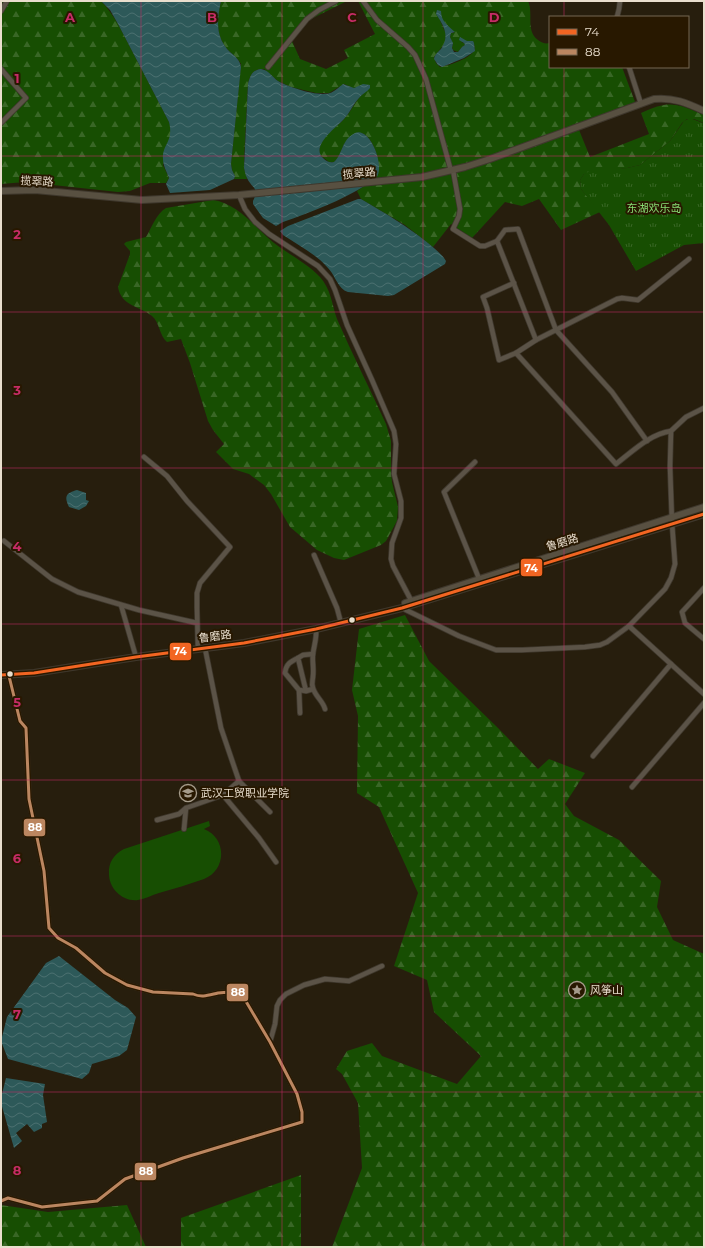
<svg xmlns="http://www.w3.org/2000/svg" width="705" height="1248" font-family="Montserrat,'Noto Sans SC',sans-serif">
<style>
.forest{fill:url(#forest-firs);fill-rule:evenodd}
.park{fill:url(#park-tufts)}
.garden{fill:#174e02}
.water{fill:url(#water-waves)}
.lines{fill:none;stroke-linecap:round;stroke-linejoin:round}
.street-casing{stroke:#3f382d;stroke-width:6}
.secondary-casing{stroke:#3f382d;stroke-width:8}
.street{stroke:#5b5347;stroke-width:4.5}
.secondary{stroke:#585041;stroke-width:6}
.bus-1-casing{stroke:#281800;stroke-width:6}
.bus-2-casing{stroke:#281800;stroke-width:6}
.bus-1{stroke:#f26522;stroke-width:3}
.bus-2{stroke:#bb8660;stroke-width:3}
.grid{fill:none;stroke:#c62c66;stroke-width:1;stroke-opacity:0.55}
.bus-dot{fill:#e9decd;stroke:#281800;stroke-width:1.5}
.labels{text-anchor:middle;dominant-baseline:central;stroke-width:4;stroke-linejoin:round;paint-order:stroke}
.street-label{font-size:11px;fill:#e9decd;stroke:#281800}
.park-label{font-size:11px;fill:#88dd74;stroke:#281800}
.poi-label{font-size:11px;fill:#e9decd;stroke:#281800;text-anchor:start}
.grid-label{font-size:13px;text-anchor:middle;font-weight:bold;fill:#c62c66;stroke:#281800;stroke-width:4;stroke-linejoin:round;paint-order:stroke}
.line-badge{stroke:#281800;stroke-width:1.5}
.badge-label{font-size:11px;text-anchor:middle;font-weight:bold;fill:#fff}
</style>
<defs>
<pattern id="forest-firs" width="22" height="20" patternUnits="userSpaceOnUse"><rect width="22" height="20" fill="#174e02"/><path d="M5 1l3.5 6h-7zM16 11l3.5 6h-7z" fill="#396726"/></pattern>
<pattern id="park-tufts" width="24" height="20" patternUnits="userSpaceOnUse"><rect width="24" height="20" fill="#174e02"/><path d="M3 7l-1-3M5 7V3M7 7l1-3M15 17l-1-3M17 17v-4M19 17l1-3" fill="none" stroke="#396726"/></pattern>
<pattern id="water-waves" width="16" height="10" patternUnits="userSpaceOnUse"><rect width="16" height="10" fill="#2d5959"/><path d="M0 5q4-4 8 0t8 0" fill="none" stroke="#4b7070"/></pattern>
</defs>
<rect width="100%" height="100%" fill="#271e0d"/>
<g class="forest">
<path d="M1 1H101C108 8 113 16 118 24L169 122 172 131 171 136 163 165 169 178 166 183H150L130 191 118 192 25 182 1 184Z"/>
<path d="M221 1H347L309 20 292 41 300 59 326 69 348 58 344 50 375 34 358 1H528C534 14 525 30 538 40 542 43 545 44 550 43V67H622L635 102 577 125 590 157 649 134 641 113C669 100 676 103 704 115V123L694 119H687L682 123 670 141 640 165 627 168 584 174 580 180 581 189 600 212 561 230 539 199 522 206 505 202 472 238 451 224 433 247 405 225 361 199 357 191 376 178C376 170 378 159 376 152 373 144 367 131 357 133L344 144 338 158 334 162H329L320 155C316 139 336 128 344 119 352 111 355 100 364 93L344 84 329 93H316L291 87 278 81 264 69C253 68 250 75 248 84L244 159V168L247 179H234L235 176 232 170 231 164 241 64C238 58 232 54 228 50 215 35 217 19 221 1ZM436 11C440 15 441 18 445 23 448 27 452 29 454 33H451L450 37 453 44 452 47 453 50 458 52 462 47 465 45 464 43 461 42 472 41 474 43C474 46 476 50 473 52 468 59 448 66 440 67L436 63 434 57 445 43 446 34Z"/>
<path d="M213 200C235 203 251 222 267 237 283 252 305 261 320 277 331 289 332 305 337 319 352 354 370 389 386 424L391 441V471L392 482 398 507 397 521 386 541 381 545 344 560 334 558 317 550 290 527 271 494 264 485 249 474 233 469 216 452 224 444 213 430 208 421 190 363 181 339 167 342C159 335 160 323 152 316 140 306 121 306 118 287L130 254V251L124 244 126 242 146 237C152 227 156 214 166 208Z"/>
<polygon points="405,615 429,661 498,728 538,769 549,759 585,773 565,804 574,816 619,840 661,881 657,907 673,940 704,954 704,1247 332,1247 362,1168 358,1103 342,1074 336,1069 347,1051 372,1043 382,1056 457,1084 481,1056 434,1012 427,980 394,966 418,893 379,807 357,793 358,716 352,690 359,629"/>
<polygon points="301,1175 301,1247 181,1247 181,1218"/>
<polygon points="1,1205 48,1212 127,1205 146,1247 1,1247"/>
</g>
<polygon class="park" points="690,118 703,123 704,122 704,243 684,245 636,271 609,225 581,189 580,180 584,174 590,171 627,168 640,165 670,141 684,121"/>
<path class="garden" d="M209 821 210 826 204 829C227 838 227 870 204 879 189 884 174 889 159 893 152 895 145 899 138 900 123 902 109 889 109 874 108 863 114 854 124 849Z"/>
<g class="water">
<path d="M101 1H221C217 20 215 37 230 52 235 56 240 60 241 67L231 164 232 170 235 176 234 179 210 190 170 193 166 184 169 178C167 172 163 166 163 159 162 144 174 142 169 122L118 24 110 10Z"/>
<path d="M437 10 441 11C441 21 448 26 455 32L451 33 450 37 453 43 452 48 454 52H458L462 47 465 45 464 43 459 40 460 37 467 41H473L474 43 475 51 464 58 442 67 438 65 434 59C435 54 438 52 441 49 450 36 444 26 436 14Z"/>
<path d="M261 69C269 70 272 77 278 81 288 87 318 97 330 93 334 92 339 87 343 84L354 88 363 84 370 85V88C367 92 362 94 359 98 353 104 350 113 344 119 337 127 310 146 323 158 327 162 330 163 334 162 343 154 341 140 355 133 370 126 386 167 376 178 374 181 370 183 366 185 343 200 309 213 283 222L276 226 263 218 253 204V201C260 187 252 189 247 178 245 175 245 171 244 168L248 84C250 76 252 70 261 69Z"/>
<path d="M358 199H361C385 213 407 226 428 243 435 249 442 254 446 261L445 264 394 295 388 296 348 292C338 289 335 275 328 268 316 254 298 245 283 235L280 231 288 226Z"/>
<path d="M77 490 86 493V500L89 501 86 506 79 510 69 507C64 496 66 493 77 490Z"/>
<polygon points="59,956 115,1000 128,1008 136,1017 127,1050 119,1056 92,1064 89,1073 82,1079 8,1059 1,1041 7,1017 46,963"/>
<polygon points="6,1078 45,1084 43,1095 47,1122 42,1124 42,1128 34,1132 27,1124 16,1133 22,1141 14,1148 1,1103 1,1098"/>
</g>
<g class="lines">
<g class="street-casing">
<g id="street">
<polyline points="363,1 377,20 408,47 415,55 426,79 451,171"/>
<polyline points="1,11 7,1"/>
<polyline points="617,17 619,9 620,1"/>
<polyline points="268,67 307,19 319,10 336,1"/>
<polyline points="629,67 641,104"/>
<polyline points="1,69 26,98 1,123"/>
<polyline points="453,170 460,209 459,216 453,229 480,246 485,246 497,241 536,340"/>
<polyline points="239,195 245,209 255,222 269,234 318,266 330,279 335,290 347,325 372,380 394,431 396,444 394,474 401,501 401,518 392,543 391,559 393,566 412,602"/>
<polyline points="497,241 505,230 518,229 556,330 612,392 647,441"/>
<polyline points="514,283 483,297 487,308 499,360 516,353 536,340 617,299 622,298 638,300 689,259"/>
<path d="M516 353 616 464C633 451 650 434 671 431"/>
<polyline points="144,457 167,476 187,501 230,547 200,583 197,593 197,608 198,649"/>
<polyline points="475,462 444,492 480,581"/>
<polyline points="4,541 52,579 78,592 139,610 197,623"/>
<polyline points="314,555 337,608 341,623"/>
<polyline points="704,588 682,612 685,623 704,639"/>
<polyline points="121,605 136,657"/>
<polyline points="402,608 459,636 496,650 522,650 585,647 600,645 607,642 629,626 665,589 671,578 675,564 672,523 670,466 671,431 686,417 704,408"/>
<polyline points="629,626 704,694"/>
<path d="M316 629C317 638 314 645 313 654 312 661 314 668 313 676 313 680 311 683 313 688 315 696 323 701 325 709"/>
<polyline points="205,648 221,728 239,781 270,812"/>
<path d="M298 658C290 662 286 664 285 673L299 690 306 691"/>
<polyline points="313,689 306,691 298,658 303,655 313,654"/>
<polyline points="299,690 300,713"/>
<polyline points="593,756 671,664"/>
<polyline points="239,781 223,795 259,838 276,862"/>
<polyline points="632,787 704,703"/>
<polyline points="157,820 179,814 186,808"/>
<polyline points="184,829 186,808 223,795"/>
<polyline points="270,1042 275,1024 277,1006 280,1000 286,994 304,985 325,979 349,981 382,966"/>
<path d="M1 1201 8 1198 42 1207 97 1201 125 1179 183 1158 302 1122V1112L297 1094 270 1042 241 993C234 992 225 992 218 993 209 995 202 998 193 994L153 992 127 985 105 973 76 948 58 938 49 928 44 871 29 799 26 728 20 721 9 676"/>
</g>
</g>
<g class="secondary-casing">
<g id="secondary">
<path d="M1 191 35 190 142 200 239 195 422 177 465 167 490 159 654 99C673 97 687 103 704 111"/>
<polyline points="405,603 704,507"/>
<polyline points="1,675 34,673 136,657 244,643 316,629 402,608 704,514"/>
</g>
</g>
<use href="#street" class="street"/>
<use href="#secondary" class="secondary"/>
<g class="bus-1-casing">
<polyline id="bus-1" points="1,675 34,673 136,657 244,643 316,629 402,608 704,514"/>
</g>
<g class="bus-2-casing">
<path id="bus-2" d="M1 1201 8 1198 42 1207 97 1201 125 1179 183 1158 302 1122V1112L297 1094 270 1042 241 993C234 992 225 992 218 993 209 995 202 998 193 994L153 992 127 985 105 973 76 948 58 938 49 928 44 871 29 799 26 728 20 721 9 676"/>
</g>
<use href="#bus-1" class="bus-1"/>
<use href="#bus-2" class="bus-2"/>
</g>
<path class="grid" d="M141 1V1247M282 1V1247M423 1V1247M564 1V17M564 67V1247M1 156H704M1 312H704M1 468H704M1 624H704M1 780H704M1 936H704M1 1092H704"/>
<defs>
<g id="university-ring" transform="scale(0.9)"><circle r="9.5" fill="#281800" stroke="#a59b8a" stroke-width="1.5"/><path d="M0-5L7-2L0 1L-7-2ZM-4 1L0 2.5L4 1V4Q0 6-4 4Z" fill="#a59b8a"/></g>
<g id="sight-ring" transform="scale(0.9)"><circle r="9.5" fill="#281800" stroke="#a59b8a" stroke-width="1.5"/><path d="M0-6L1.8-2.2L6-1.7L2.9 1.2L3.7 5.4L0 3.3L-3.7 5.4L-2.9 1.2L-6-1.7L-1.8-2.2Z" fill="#a59b8a"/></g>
</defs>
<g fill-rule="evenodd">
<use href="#university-ring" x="188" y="793"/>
<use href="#sight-ring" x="577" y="990"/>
</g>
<g class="bus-dot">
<circle cx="352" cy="620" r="3.5"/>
<circle cx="10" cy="674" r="3.5"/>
</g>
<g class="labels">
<g class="street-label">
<text transform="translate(359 173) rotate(-6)">揽翠路</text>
<text transform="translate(37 181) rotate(3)">揽翠路</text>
<text transform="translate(562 542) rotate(-17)">鲁磨路</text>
<text transform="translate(215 636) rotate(-8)">鲁磨路</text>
</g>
<g class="park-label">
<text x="654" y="208">东湖欢乐岛</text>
</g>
<g class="poi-label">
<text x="201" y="793">武汉工贸职业学院</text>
<text x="590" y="990">风筝山</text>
</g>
</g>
<g class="grid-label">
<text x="70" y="22">A</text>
<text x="212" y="22">B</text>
<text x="352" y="22">C</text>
<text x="494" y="22">D</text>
<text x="17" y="83">1</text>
<text x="17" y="239">2</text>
<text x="17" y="395">3</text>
<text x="17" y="551">4</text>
<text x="17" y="707">5</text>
<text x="17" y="863">6</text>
<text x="17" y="1019">7</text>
<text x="17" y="1175">8</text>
</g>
<g class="line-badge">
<rect x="520" y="558" width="23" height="19" rx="4" fill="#f26522"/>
<rect x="169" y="642" width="23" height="19" rx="4" fill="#f26522"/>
<rect x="23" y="818" width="23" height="19" rx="4" fill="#bb8660"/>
<rect x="226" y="983" width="23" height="19" rx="4" fill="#bb8660"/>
<rect x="134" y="1162" width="23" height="19" rx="4" fill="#bb8660"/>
</g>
<g class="badge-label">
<text x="531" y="572">74</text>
<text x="180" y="655">74</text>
<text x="35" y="831">88</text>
<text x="238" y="996">88</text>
<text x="146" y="1175">88</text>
</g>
<rect width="705" height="1248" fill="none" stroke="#e9decd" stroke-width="4"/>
<rect x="549" y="16" width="140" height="52" fill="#281800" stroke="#756752"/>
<rect x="557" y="29" width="20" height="6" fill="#f26522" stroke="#756752"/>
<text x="585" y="36" font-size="12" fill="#e9decd">74</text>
<rect x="557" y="49" width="20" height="6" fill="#bb8660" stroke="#756752"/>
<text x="585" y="56" font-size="12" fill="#e9decd">88</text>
</svg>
